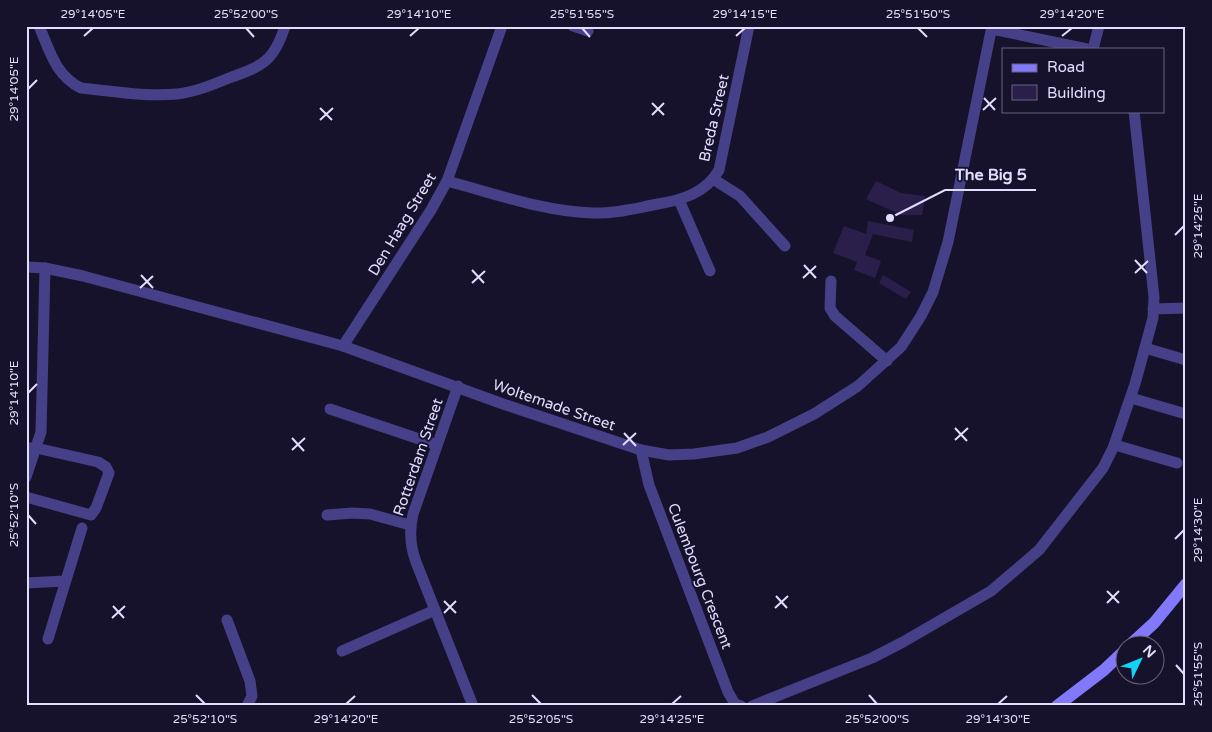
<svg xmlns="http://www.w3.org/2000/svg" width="1212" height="732" font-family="'Varela Round',sans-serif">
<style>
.building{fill:#2a1f4b}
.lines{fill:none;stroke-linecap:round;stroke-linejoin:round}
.minor{stroke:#454087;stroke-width:11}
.secondary{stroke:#8179f9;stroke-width:12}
.ticks{fill:none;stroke:#e2ddfe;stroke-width:2}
.labels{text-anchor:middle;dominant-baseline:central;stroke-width:4;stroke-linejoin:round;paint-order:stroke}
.street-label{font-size:15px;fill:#e2ddfe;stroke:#17122b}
.leader{fill:none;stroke:#e2ddfe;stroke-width:2}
.callout-dot{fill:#e2ddfe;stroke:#17122b;stroke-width:2}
.callout-label{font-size:16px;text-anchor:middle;font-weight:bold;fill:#e2ddfe;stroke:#17122b;stroke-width:4;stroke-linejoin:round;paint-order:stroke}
.neatline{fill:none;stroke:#e2ddfe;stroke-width:2}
.ticks-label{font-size:12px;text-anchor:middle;fill:#e2ddfe}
</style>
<rect width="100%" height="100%" fill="#17122b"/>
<g class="building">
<polygon points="876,181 901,193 925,196 922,215 901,215 866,199"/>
<polygon points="868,221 914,230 912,242 873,234 865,255 881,261 875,278 854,270 857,262 833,253 844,226 866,234"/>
<polygon points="883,275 911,292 906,299 879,283"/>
</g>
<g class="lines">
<g class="minor">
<path d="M39 26C50 51 55 75 81 88 112 91 146 97 177 94 195 92 212 85 229 78 262 66 274 62 285 26"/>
<polyline points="573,26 588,31"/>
<polyline points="992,29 1087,49"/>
<polyline points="1093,49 1099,26"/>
<polyline points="713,179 740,196 785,246"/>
<path d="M447 181C493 193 545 212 593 213 615 214 636 208 658 204 682 200 706 193 719 170L749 26"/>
<polyline points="679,200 710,271"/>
<polyline points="26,267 45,268 83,276 343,346 503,404 641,450 669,455 694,454 737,448 768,437 814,414 858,386 901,347 921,316 933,292 948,242 992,26"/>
<polyline points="831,281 830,308 835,316 887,361"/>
<polyline points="1153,309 1186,308"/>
<polyline points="343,346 431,210 447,181 502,26"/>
<polyline points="1145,348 1186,360"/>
<path d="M458 386 413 514C409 531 410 546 416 562L473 706"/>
<polyline points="1131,398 1186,414"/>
<polyline points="330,409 437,445"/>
<polyline points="1115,445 1177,463"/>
<polyline points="26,448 36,448 98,462 106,467 109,473 96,508 91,515 26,497"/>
<polyline points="641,450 649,485 728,692 735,704 741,706"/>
<polyline points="26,477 41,432 45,268"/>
<polyline points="327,515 352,513 370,514 410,525"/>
<polyline points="26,583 65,581"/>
<polyline points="227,620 250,681 252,696 247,706"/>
<polyline points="48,639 82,528"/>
<polyline points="342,651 435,610"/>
<polyline points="752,706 872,658 903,642 991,591 1039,550 1103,468 1113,448 1135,384 1153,318 1154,297 1134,111"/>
</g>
<g class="secondary">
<polyline points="1131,644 1154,623 1186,584"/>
<polyline points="1057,706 1104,670 1124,651"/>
</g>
</g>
<path class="ticks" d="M246 28 254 37M582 28 590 37M918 28 927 37M84 36 93 28M410 36 419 28M736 36 745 28M1062 36 1072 28M28 89 37 80M984 98 995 110M652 103 664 115M320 108 332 120M983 110 996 98M652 115 664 103M320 120 333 108M1175 235 1184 226M1135 260 1147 273M804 265 816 278M472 270 484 283M1135 273 1148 261M141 275 153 288M803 278 816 266M472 283 485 271M140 288 153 276M28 393 37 384M955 428 967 441M624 433 636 446M292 438 304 451M955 440 968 428M623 445 636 433M292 450 305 438M28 515 36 524M1175 539 1184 530M1107 591 1119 603M776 596 787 608M444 601 456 613M1107 603 1119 591M113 606 124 618M775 608 788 596M444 613 456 601M112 618 125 606M1176 665 1184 674M196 695 205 704M532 695 541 704M869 695 877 704M346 704 355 696M672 704 681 696M998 704 1007 696"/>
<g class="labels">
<g class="street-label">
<text transform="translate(714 118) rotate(-77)">Breda Street</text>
<text transform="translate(402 224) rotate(-59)">Den Haag Street</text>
<text transform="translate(554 405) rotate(19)">Woltemade Street</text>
<text transform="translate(418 457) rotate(-71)">Rotterdam Street</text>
<text transform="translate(700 576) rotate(69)">Culembourg Crescent</text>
</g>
</g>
<path class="leader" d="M890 218L945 190H1036"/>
<circle class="callout-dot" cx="890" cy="218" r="5"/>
<g class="callout-label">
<text x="991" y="180">The Big 5</text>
</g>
<rect width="1212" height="732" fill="none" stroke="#17122b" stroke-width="55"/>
<rect x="1002" y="48" width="162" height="65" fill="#17122b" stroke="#68637f"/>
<rect x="1012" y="64" width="25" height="8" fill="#8179f9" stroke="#68637f"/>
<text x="1047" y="72" font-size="15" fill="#e2ddfe">Road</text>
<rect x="1012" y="85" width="25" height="15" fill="#2a1f4b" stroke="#68637f"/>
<text x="1047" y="98" font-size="15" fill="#e2ddfe">Building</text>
<g transform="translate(1140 660) rotate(47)"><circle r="24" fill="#17122b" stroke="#68637f"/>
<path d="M0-4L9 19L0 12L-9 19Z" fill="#12d5f5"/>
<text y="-8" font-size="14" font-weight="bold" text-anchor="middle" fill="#e2ddfe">N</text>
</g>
<rect x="28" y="28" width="1156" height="676" class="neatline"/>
<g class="ticks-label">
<text x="93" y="18">29°14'05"E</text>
<text x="246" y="18">25°52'00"S</text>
<text x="419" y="18">29°14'10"E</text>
<text x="582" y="18">25°51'55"S</text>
<text x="745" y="18">29°14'15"E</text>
<text x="918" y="18">25°51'50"S</text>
<text x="1072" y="18">29°14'20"E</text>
<text transform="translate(14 89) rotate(-90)" y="4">29°14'05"E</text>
<text transform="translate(1198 226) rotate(-90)" y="4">29°14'25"E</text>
<text transform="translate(14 393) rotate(-90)" y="4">29°14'10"E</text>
<text transform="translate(14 515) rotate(-90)" y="4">25°52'10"S</text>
<text transform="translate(1198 530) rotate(-90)" y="4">29°14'30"E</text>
<text transform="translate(1198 674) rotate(-90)" y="4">25°51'55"S</text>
<text x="205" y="723">25°52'10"S</text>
<text x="346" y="723">29°14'20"E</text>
<text x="541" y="723">25°52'05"S</text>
<text x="672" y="723">29°14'25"E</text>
<text x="877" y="723">25°52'00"S</text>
<text x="998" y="723">29°14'30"E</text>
</g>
</svg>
